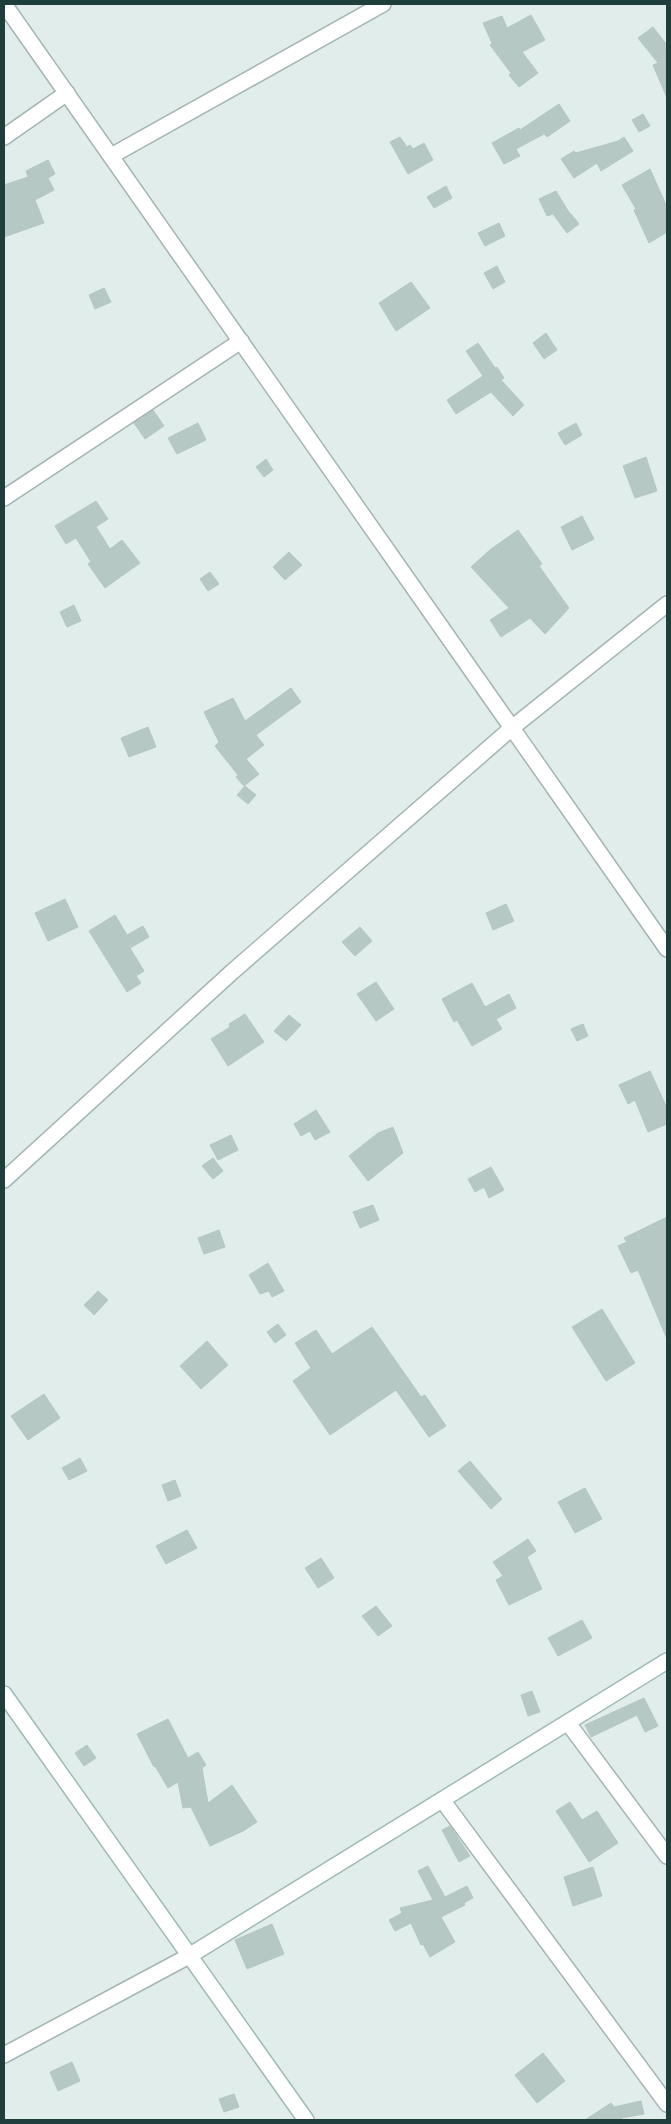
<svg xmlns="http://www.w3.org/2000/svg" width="671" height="2124" font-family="'Work Sans',sans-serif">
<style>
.building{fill:#b6c8c4;stroke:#b3c7c3}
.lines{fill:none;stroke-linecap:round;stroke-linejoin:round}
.street-casing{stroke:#a3b5b3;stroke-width:18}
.secondary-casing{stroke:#9ebab5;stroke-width:18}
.street{stroke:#fff;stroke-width:15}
.secondary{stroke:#fff;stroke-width:15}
</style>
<rect width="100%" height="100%" fill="#e1edea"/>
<g class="building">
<polygon points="531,15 545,40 522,52 538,73 519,87 509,75 511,73 490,45 492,43 483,23 502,16 507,28"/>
<polygon points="653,27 667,45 667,98 653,65 658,63 638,38"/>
<polygon points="559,104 570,121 547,137 544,134 516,149 520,156 504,164 492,143 519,128 520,130"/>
<polygon points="643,114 650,126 639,132 632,120"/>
<polygon points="400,137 407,147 410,145 413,149 424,143 433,160 408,174 390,142"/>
<polygon points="624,137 633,151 601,171 597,163 574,178 561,159 574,151 576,153 618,141"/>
<polygon points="48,160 55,174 48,178 54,190 35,200 44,223 4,237 4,185 28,177 26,171"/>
<polygon points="650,169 667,207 667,232 649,243 634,210 636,209 622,185"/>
<polygon points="446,186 452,198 434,208 427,197"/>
<polygon points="556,191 570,214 571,214 579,224 567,233 553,214 547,216 539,199"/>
<polygon points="499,223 505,236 485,246 478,233"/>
<polygon points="497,266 505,282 493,289 484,273"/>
<polygon points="411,282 430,308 396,331 379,303"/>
<polygon points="104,288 111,302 95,309 89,295"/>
<polygon points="546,333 557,350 544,359 533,343"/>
<polygon points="478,343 495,368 497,367 504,378 501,380 524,405 513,416 491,392 456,414 447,400 483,376 466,351"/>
<polygon points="153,410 164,426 145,439 134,423"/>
<polygon points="198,423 206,440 177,454 168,438"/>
<polygon points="576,423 582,435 565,445 558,433"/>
<polygon points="646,457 657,491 635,498 623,466"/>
<polygon points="266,459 273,470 264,477 256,467"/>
<polygon points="96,501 108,519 96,527 110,549 122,540 140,563 105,588 88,564 91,562 76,538 66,544 55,526"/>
<polygon points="582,516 594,539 572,550 561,527"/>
<polygon points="518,530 542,564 539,566 569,608 545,634 530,618 501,637 490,620 509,608 471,567 491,549"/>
<polygon points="289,552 302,565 285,580 273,567"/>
<polygon points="210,572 219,584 208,591 200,579"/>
<polygon points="74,605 81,621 67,627 60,612"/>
<polygon points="291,688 301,702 256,735 264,745 246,759 259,774 244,786 236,777 238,775 215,746 219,742 204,712 233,698 245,721"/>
<polygon points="148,727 156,747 129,757 121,738"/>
<polygon points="245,786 256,795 248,804 237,795"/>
<polygon points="65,899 78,927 48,941 35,913"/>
<polygon points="506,904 514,921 493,930 486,913"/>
<polygon points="115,915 127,935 143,926 149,937 130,948 144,971 136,976 141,983 127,992 89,931"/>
<polygon points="360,927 372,941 355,956 342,942"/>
<polygon points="376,982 394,1009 376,1021 357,994"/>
<polygon points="472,983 485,1007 509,994 516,1008 496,1019 502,1029 472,1046 457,1020 454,1022 442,999"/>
<polygon points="245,1014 264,1042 228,1066 211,1039 230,1027 229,1024"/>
<polygon points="289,1015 301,1025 286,1041 274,1031"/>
<polygon points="583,1024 588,1036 577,1041 571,1029"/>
<polygon points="650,1071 667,1108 667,1124 648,1132 635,1100 628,1104 619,1085"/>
<polygon points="316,1110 330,1132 315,1140 310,1131 301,1136 294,1124"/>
<polygon points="393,1127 403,1153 368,1181 349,1156 378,1133"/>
<polygon points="231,1135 238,1150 218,1160 210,1145"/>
<polygon points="213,1158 223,1171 213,1179 202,1166"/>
<polygon points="491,1167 504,1190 489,1198 484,1187 475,1192 468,1179"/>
<polygon points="373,1205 379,1220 360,1228 353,1212"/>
<polygon points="667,1217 667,1339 638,1270 631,1273 618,1246 627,1242 624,1238"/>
<polygon points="219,1230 225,1247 204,1254 198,1238"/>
<polygon points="268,1263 284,1291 272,1297 269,1291 260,1294 249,1275"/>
<polygon points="98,1291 108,1300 94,1315 84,1305"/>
<polygon points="602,1309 635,1363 606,1381 572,1327"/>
<polygon points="278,1324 286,1335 275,1343 267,1332"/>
<polygon points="372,1327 421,1397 425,1395 446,1426 429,1437 396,1390 330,1435 293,1381 311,1368 295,1343 316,1330 332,1354"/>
<polygon points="207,1341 228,1365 201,1389 180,1366"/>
<polygon points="44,1394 60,1418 28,1440 11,1416"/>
<polygon points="80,1458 87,1471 69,1480 62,1468"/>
<polygon points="470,1461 502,1499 491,1509 458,1471"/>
<polygon points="175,1480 181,1496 168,1501 162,1485"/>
<polygon points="585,1488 602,1519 575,1533 558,1502"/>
<polygon points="187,1530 197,1548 166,1564 156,1546"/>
<polygon points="528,1539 536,1551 527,1557 542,1589 509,1605 496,1580 503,1576 493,1562"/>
<polygon points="321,1558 334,1578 318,1588 305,1568"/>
<polygon points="376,1606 392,1626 378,1636 362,1616"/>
<polygon points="582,1620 592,1638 558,1656 548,1638"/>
<polygon points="532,1691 540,1712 528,1716 521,1695"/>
<polygon points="644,1698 658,1726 645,1732 637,1715 591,1737 585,1725"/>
<polygon points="168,1719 188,1758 198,1752 206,1765 202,1768 208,1803 232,1785 257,1822 243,1831 210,1846 191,1807 183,1808 178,1782 168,1788 155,1766 154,1767 137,1734"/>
<polygon points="87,1745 96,1758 84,1766 75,1753"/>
<polygon points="570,1802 582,1820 597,1811 618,1843 589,1862 556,1811"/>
<polygon points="450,1826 470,1856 459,1862 442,1830"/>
<polygon points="428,1866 445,1897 467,1886 473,1898 464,1903 465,1905 441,1917 455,1942 430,1957 423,1944 421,1945 411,1923 395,1931 389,1920 402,1913 400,1908 433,1900 418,1871"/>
<polygon points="593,1867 602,1896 573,1906 564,1877"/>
<polygon points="272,1924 284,1954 247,1969 235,1940"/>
<polygon points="543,2053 565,2081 537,2103 515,2075"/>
<polygon points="72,2062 80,2081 58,2091 50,2072"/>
<polygon points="234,2094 239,2107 224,2112 219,2099"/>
<polygon points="641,2101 644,2114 621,2118 623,2120 585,2120 611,2103 614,2107"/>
</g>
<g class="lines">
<g class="street-casing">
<g id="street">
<polyline points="4,4 667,949"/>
<polyline points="4,137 67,93"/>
<polyline points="111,156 383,4"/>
<polyline points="4,498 241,341"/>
<polyline points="4,1180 232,972 513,727 667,604"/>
<polyline points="568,1723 667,1856"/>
<polyline points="443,1801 667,2104"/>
<polyline points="4,2055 189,1956"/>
</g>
</g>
<g class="secondary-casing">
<g id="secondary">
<polyline points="4,1694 306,2120"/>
<polyline points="189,1956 667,1661"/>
</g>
</g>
<use href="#street" class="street"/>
<use href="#secondary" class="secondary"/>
</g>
<rect width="671" height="2124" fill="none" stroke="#1f3f3d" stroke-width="10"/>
</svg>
